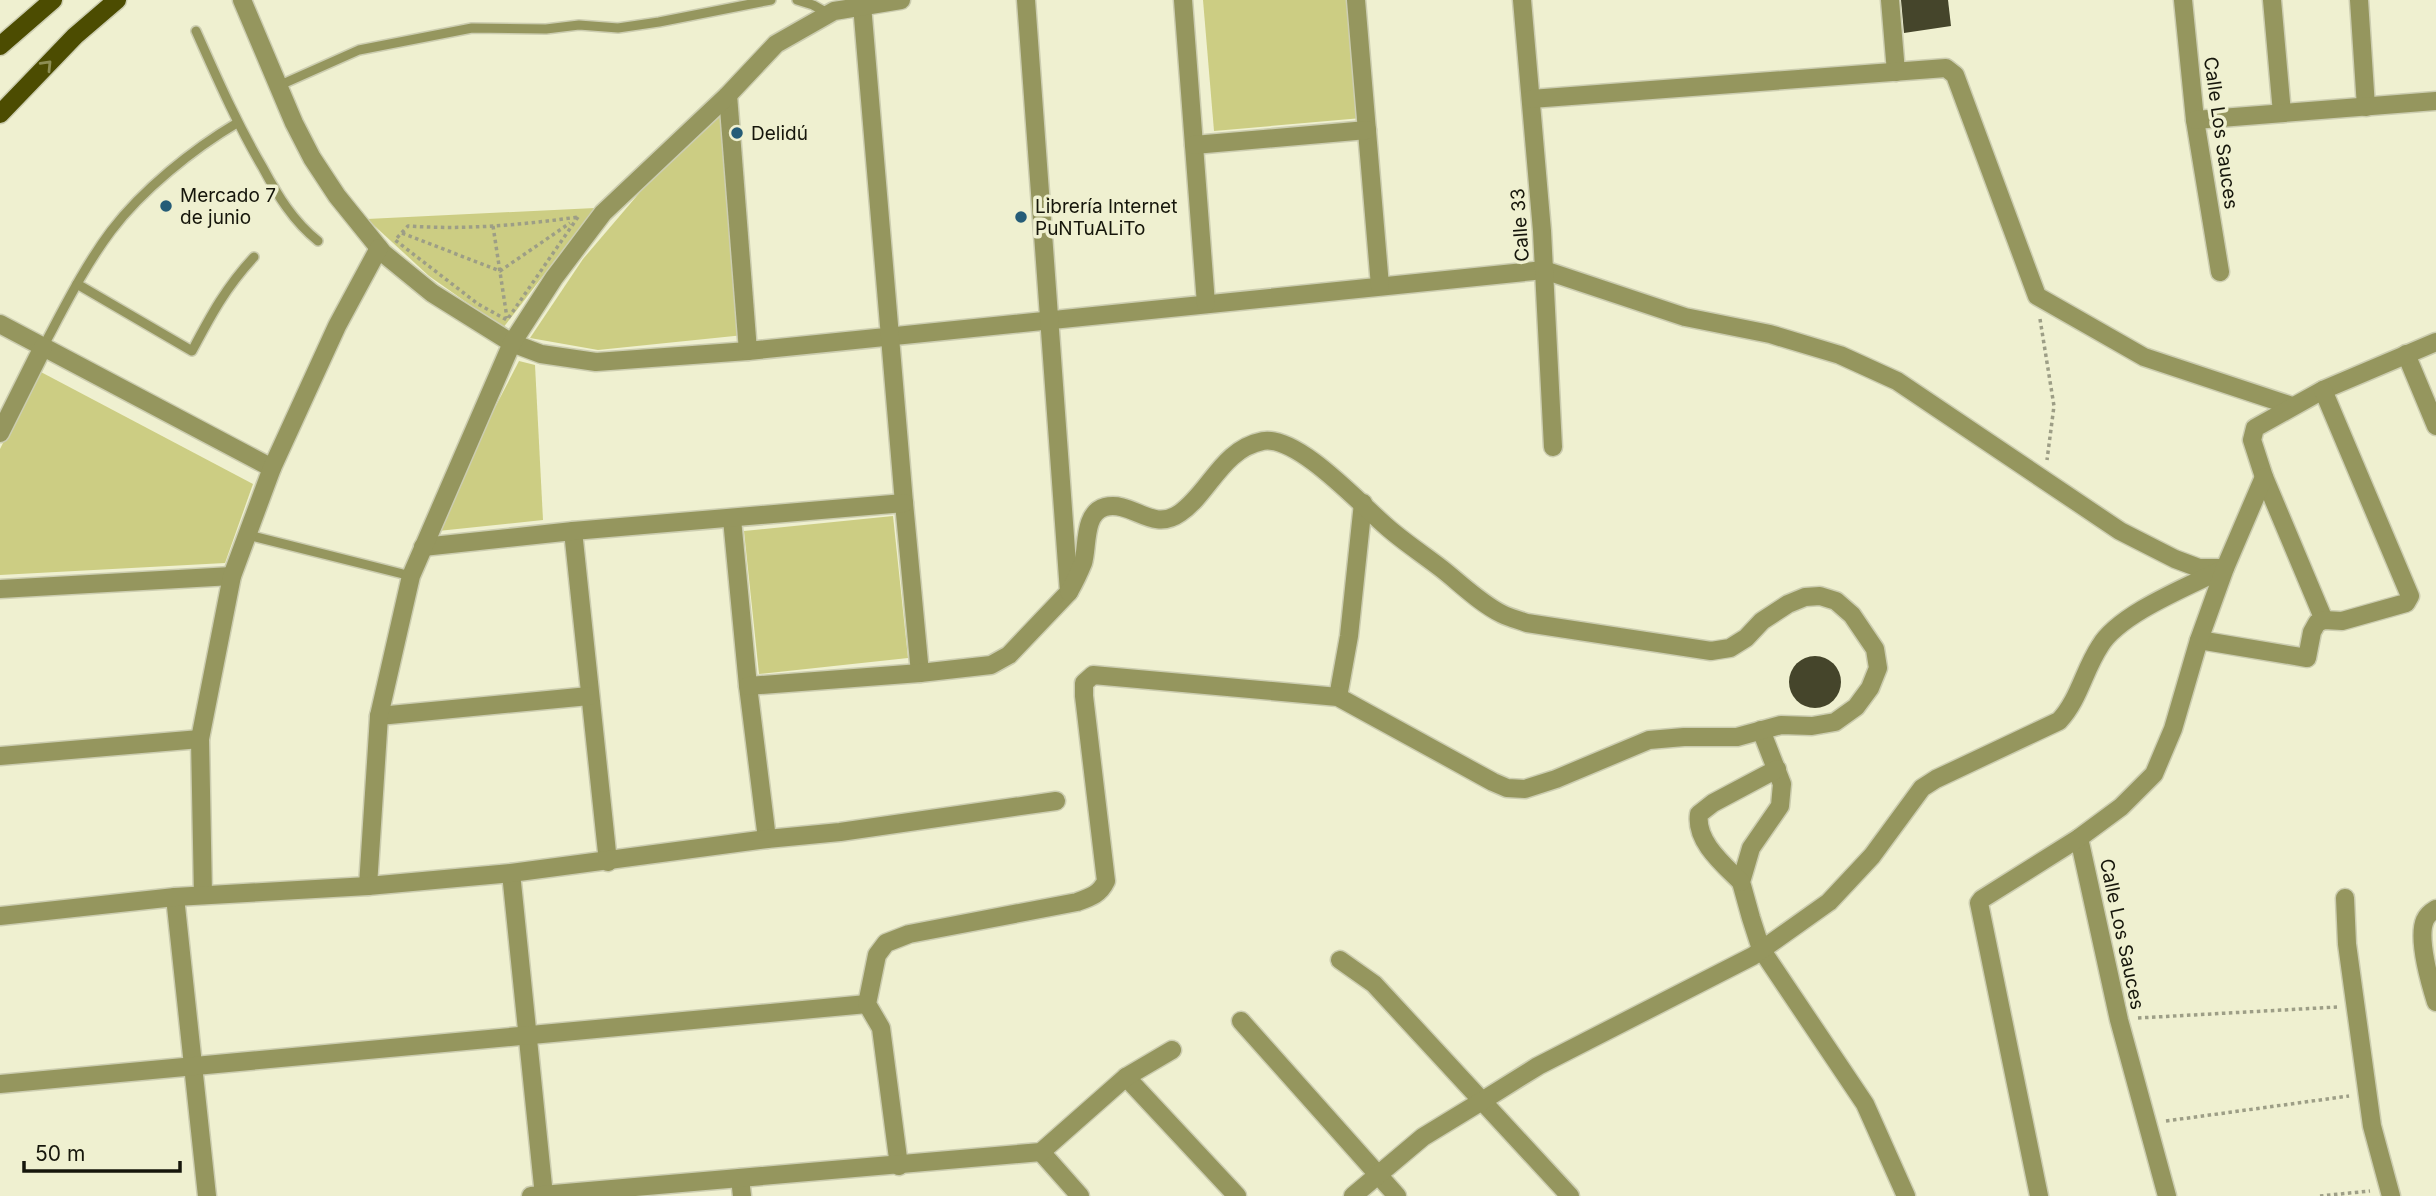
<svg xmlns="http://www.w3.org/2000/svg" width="2436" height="1196" font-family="Inter,sans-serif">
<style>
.green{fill:#cccd83}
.building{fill:#45452b}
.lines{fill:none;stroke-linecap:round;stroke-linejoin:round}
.service-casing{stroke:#cccdb0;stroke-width:12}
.minor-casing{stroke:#cccdb0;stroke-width:21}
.primary-casing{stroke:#cccdb0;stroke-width:21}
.path{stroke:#9d9e86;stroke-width:3.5;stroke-dasharray:3.5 3.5;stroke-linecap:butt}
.service{stroke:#95965e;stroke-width:9}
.minor{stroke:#95965e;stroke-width:18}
.primary{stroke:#4c4c01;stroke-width:18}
.oneway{stroke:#8d8e54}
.poi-dot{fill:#255c77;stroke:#eff0d0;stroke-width:2.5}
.labels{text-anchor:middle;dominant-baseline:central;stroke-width:7;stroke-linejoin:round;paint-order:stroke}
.poi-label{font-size:19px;fill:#16160b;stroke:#eff0d0;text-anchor:start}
.street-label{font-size:19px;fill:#16160b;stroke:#eff0d0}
</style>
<rect width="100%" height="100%" fill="#eff0d0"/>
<g class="green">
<polygon points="1203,0 1352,0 1362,118 1214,131"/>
<polygon points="724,107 744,335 598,350 530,338 583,259 653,177"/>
<polygon points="595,208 503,328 429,276 367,219"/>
<polygon points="519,361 535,365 543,520 438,531 472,452"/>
<polygon points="39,371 253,484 225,563 0,575 0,449"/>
<polygon points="893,516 908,658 759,674 744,531"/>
</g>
<g class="building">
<polygon points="1901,0 1948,0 1951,26 1904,33"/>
<circle cx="1815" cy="682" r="26"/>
</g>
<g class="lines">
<g class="service-casing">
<g id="service">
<polyline points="797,0 813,5 829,14"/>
<path d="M196 31C217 78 237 124 263 168 278 196 293 221 318 241"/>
<polyline points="278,86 359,50 472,28 546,29 579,25 618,28 659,22 771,0"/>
<path d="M77 284 192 351C211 315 226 287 254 257"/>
<path d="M43 347C64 308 84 267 111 231 142 190 193 149 237 123"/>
<polyline points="248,535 411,576"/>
</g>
</g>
<g class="minor-casing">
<g id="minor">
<polyline points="242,0 294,123 312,158 337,196 383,253 432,293 512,343 541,354 596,362 748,351 1544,270 1685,317 1770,334 1840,355 1897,381 2120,531 2175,559 2199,568 2225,568"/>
<polyline points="1183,0 1206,304"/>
<polyline points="1356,0 1380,286"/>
<polyline points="1522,0 1542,231 1553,447"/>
<polyline points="1890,0 1896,72"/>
<polyline points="2183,0 2195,120 2220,272"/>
<polyline points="2272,0 2282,113"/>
<polyline points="2359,0 2366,107"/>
<polyline points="862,5 904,503 920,673"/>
<polyline points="728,95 748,351"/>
<polyline points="1531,99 1946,68 1955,75 2037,296 2144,357 2292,406"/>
<polyline points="2195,120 2436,101"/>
<polyline points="1194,145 1367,130"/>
<polyline points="0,324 272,468"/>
<polyline points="2406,354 2436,426"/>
<polyline points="0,433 43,347"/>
<polyline points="732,519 748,686 767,839"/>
<polyline points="573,531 608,862"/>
<polyline points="423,547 573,531 904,503"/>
<polyline points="0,589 232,576"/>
<polyline points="2324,620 2264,477 2252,440 2255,428 2323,390 2436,342"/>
<polyline points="2199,640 2307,658 2312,632 2317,623 2324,620 2342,621 2406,603 2410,596 2323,390"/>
<polyline points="748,686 920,673 991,665 1009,655 1069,592 1026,0"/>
<polyline points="1338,697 1349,636 1363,503"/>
<polyline points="379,716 589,696"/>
<polyline points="1761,730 1782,784 1780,806 1751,848 1741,882 1751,918 1761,949 1865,1104 1906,1196"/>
<polyline points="0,756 200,739"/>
<polyline points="2079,838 2119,1020 2167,1196"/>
<polyline points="511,873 544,1196"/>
<path d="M1741 882C1723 864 1695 841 1699 814L1713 803 1777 769"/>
<polyline points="368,886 379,716 411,576 512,343 554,278 603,213 728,95 776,44 834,11 901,0"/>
<polyline points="203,895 200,739 232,576 272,468 337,326 379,248"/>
<polyline points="175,897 207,1196"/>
<polyline points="2345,898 2347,944 2372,1126 2391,1196"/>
<path d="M2436 909C2431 912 2427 915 2425 920 2417 938 2430 983 2436 1002"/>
<polyline points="0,916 175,897 368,886 511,873 767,839 840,832 1056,801"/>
<polyline points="1340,960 1374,984 1570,1196"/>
<polyline points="1241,1021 1397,1196"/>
<polyline points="1126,1077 1237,1196"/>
<polyline points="0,1084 867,1004"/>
<polyline points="1041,1152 1080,1196"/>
<path d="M899 1166 881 1028 867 1004 877 955 886 943 909 934 1077 902C1091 897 1100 894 1106 881L1084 696V683L1093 675 1338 697 1493 782 1507 788 1525 789 1556 779 1649 740 1684 737H1737L1781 725 1812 726 1835 722 1856 707 1870 688 1878 668 1875 649 1852 615 1836 601 1820 596 1805 597 1788 604 1762 621 1746 638 1730 648 1711 651 1527 623C1519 620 1510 618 1502 614 1480 603 1461 584 1442 569 1424 555 1404 542 1387 527 1361 505 1298 435 1263 441 1222 449 1210 492 1180 513 1152 533 1132 500 1105 507 1083 513 1088 547 1083 563 1079 573 1074 583 1069 592"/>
<polyline points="740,1178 742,1196"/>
<polyline points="531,1196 1041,1152 1126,1077 1172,1050"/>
<path d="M1353 1196 1423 1137 1482 1101 1538 1066 1753 956 1829 902 1872 856 1922 788 1936 779 2059 721C2079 700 2084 670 2100 646 2119 614 2187 587 2221 570"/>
<polyline points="2039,1196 1979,903 1982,899 2079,838 2121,807 2154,774 2173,729 2199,640 2225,568 2264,477"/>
</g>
</g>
<g class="primary-casing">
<g id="primary">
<polyline points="0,46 53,0"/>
<polyline points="0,114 75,36 117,0"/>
</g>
</g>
<g class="path">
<path d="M578 217 507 320 478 304 395 240 408 226C465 230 521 225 578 217Z"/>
<polyline points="493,226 507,318"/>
<polyline points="402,233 500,271 570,223"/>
<polyline points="2040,319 2054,406 2047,460"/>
<polyline points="2138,1018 2337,1007"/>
<polyline points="2166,1121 2349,1096"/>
<polyline points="2320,1196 2370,1191"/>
</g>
<use href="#service" class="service"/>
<use href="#minor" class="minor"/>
<use href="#primary" class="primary"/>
</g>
<defs><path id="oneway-chevron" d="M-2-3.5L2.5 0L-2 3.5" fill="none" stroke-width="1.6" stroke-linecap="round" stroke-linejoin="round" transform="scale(1.75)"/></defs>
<use class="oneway" href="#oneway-chevron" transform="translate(47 65) rotate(-46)"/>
<g class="poi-dot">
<circle cx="737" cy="133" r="7"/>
<circle cx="166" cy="206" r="7"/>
<circle cx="1021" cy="217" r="7"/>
</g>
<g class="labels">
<g class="poi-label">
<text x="751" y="133">Delidú</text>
<text x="180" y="195">Mercado 7<tspan x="180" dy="22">de junio</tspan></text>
<text x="1035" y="206">Librería Internet<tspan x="1035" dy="22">PuNTuALiTo</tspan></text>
</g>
<g class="street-label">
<text transform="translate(2221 133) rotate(82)">Calle Los Sauces</text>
<text transform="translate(1520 225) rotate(-94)">Calle 33</text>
<text transform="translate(2122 934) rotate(78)">Calle Los Sauces</text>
</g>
</g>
<path d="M24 1161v10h156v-10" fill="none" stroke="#16160b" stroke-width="3.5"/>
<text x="35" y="1161" font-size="21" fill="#16160b" stroke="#eff0d0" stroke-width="5" paint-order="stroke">50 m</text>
</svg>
